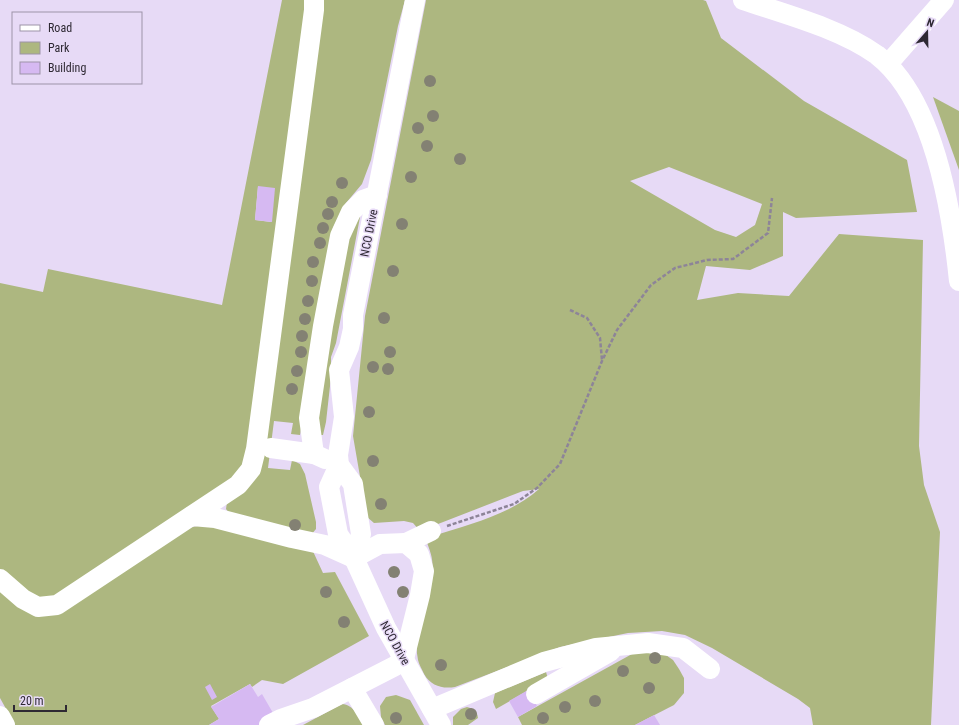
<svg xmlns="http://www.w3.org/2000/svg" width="959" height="725" font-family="'Roboto Condensed',sans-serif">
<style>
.green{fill:#adb780;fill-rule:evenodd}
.building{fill:#d6b9f2}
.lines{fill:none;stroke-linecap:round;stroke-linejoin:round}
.path{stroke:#8d8498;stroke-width:2.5;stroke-dasharray:4 2;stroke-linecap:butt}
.minor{stroke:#fff;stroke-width:20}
.tree{fill:#838173}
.labels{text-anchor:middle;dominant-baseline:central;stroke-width:3;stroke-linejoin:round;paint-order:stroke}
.street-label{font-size:12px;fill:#2e2933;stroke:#e7daf6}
</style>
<rect width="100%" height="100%" fill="#e7daf6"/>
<g class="green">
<path d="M282 0H306L247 459 241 472 57 598 30 597 0 572V283L43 292 48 269 222 305ZM258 186 271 222 255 220Z"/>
<polygon points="316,0 405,0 398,26 371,160 362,184 346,203 333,228 300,435 291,434 293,423 274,421 268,468 290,470 292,460 300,464 305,474 316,522 316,529 311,535 232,517 226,509 227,502 249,485"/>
<path d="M426 0H703L706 1 721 38 804 101 907 160 917 212 796 218 783 212V256L750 270 706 266 697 300 738 293 789 296 839 234 923 240 919 446 924 485 940 532 931 725H813L810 708 798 699 712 648 685 635 662 631 628 633 560 647 455 687C442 689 431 686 424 674 422 669 419 665 418 660 412 631 428 603 432 575 434 561 431 553 426 540L433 536C469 524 510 515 539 489L523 491 420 531 413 523 404 521 374 523 367 517 353 436 365 316ZM669 167 762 204 755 225 736 237 715 230 630 181Z"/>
<polygon points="933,97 959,111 959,170"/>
<polygon points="361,212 336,343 331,357 331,377 326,422 323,435 319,435 316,410 347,235"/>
<polygon points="198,526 208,526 311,547 323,573 335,572 369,636 283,684 262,680 252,687 250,684 211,706 219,719 209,725 15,725 0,698 0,587 42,615 186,528"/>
<polygon points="646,652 663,653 673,660 679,669 684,678 684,693 674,705 635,725 522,725 518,717 632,654"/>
<polygon points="546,672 548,679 496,709 493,702 495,693"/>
<polygon points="396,695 410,700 424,725 385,725 381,717 380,706 386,697"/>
<path d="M342 704C354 705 358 716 363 725H303Z"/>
<path d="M467 707C474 709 477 711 478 718L468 725H453V717L461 709Z"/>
</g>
<g class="building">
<polygon points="258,186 275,188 272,222 255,220"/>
<polygon points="210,684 217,697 212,700 205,687"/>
<polygon points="250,684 258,697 262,694 280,725 209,725 219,719 211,707"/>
<polygon points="528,690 537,706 518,717 509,701"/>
<polygon points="654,715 660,725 635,725"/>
</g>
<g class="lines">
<g class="path">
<polyline points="570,310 587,318 600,338 602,360"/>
<polyline points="447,526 514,504 537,488 560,464 602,361 617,330 651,285 675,268 707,260 733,259 768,233 772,198"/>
</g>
<g class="minor">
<path d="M743 0C785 14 841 29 877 55 934 99 952 212 959 281"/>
<polyline points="888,64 944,0"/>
<polyline points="271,448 314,454 325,459"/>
<polyline points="314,454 309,418 323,326 340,236 351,212 363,200 377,195"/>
<polyline points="339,465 329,487 338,534 354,558 386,628 441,725"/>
<polyline points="192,516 215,518 292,538 325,545 354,558"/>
<polyline points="406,543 431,531"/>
<polyline points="354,558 361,534 354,491 353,484 339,465 338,455 344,417 339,370 349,347 353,329 353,315 415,0"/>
<polyline points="0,579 23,599 38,607 57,605 238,485 251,469 256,449 314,10 314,0"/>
<polyline points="352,688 374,725"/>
<polyline points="536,694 611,651"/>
<polyline points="432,709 544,662 596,648 648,643 683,648 710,669"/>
<polyline points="0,716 5,725"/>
<polyline points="269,725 281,719 313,708 395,666 404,659 420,595 424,571 419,554 406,543 380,544 354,558"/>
</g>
</g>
<g class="tree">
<circle cx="430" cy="81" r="6"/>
<circle cx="433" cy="116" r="6"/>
<circle cx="418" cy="128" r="6"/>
<circle cx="427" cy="146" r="6"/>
<circle cx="460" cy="159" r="6"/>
<circle cx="411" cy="177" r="6"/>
<circle cx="342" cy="183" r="6"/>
<circle cx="332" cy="202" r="6"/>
<circle cx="328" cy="214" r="6"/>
<circle cx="402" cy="224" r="6"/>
<circle cx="323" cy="228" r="6"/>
<circle cx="320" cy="243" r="6"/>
<circle cx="313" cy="262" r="6"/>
<circle cx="393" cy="271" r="6"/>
<circle cx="312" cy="281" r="6"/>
<circle cx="308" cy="301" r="6"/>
<circle cx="384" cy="318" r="6"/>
<circle cx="305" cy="319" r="6"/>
<circle cx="302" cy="336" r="6"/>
<circle cx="301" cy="352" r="6"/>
<circle cx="390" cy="352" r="6"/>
<circle cx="373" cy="367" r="6"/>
<circle cx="388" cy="369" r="6"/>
<circle cx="297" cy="371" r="6"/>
<circle cx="292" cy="389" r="6"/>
<circle cx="369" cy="412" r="6"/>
<circle cx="373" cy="461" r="6"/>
<circle cx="381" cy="504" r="6"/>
<circle cx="295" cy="525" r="6"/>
<circle cx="394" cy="572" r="6"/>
<circle cx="326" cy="592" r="6"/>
<circle cx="403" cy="592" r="6"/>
<circle cx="344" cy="622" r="6"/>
<circle cx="655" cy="658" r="6"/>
<circle cx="441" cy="665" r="6"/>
<circle cx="623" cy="671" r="6"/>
<circle cx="649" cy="688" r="6"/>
<circle cx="595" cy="701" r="6"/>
<circle cx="565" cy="707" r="6"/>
<circle cx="471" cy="714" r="6"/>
<circle cx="396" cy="718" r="6"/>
<circle cx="543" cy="718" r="6"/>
</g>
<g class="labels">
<g class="street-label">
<text transform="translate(369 233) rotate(-79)">NCO Drive</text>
<text transform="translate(395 643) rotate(61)">NCO Drive</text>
</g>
</g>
<rect x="12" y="12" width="130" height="72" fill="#e7daf6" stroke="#9d93a8"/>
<rect x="20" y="25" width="20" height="6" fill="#ffffff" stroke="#9d93a8"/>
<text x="48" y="32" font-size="12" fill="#2e2933">Road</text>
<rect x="20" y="42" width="20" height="12" fill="#adb780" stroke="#9d93a8"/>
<text x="48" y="52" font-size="12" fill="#2e2933">Park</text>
<rect x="20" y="62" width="20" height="12" fill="#d6b9f2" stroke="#9d93a8"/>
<text x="48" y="72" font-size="12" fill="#2e2933">Building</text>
<g transform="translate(927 32) rotate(20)" stroke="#e7daf6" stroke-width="3" paint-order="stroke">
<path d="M0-3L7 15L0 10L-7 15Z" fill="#2e2933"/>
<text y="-6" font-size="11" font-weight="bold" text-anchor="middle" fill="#2e2933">N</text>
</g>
<path d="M14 705v6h52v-6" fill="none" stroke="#2e2933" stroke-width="2"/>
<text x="20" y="705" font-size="12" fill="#2e2933" stroke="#e7daf6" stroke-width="3" paint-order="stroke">20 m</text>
</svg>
